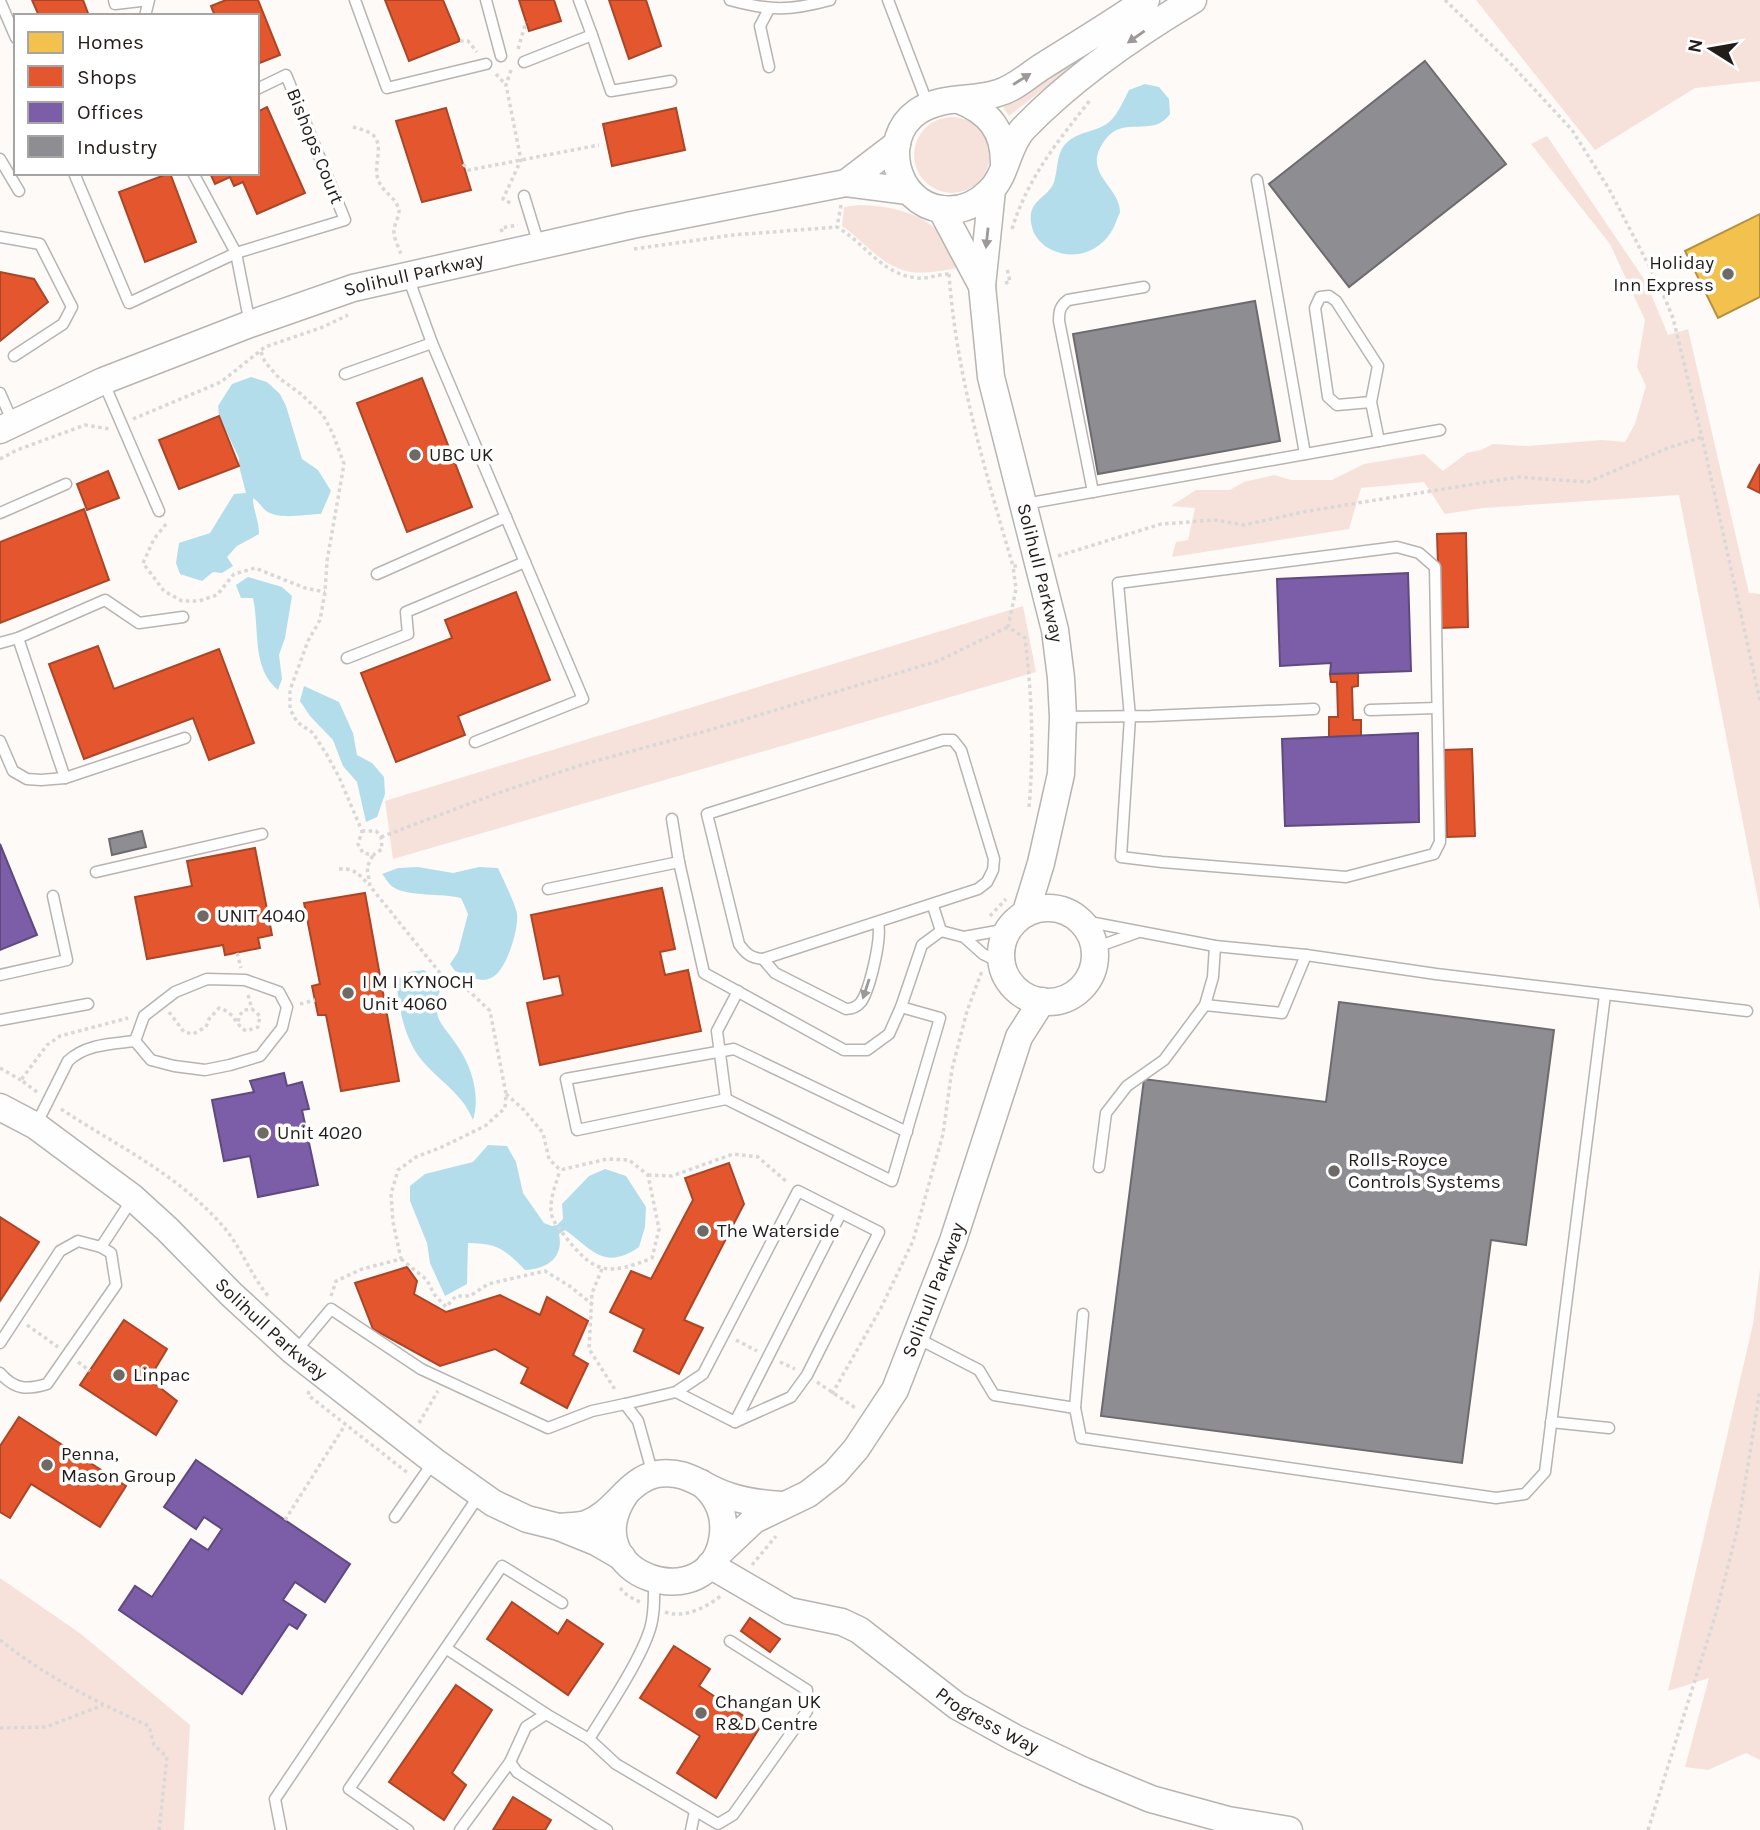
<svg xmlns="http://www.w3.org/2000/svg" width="1760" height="1830" font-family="Karla,sans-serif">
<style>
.green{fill:#f6e2da}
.water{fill:#b4ddeb}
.homes{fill:#f2c14e;stroke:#b4903f;stroke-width:2}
.shops{fill:#e4572e;stroke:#aa4628;stroke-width:2}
.offices{fill:#7b5ea7;stroke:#604a7d;stroke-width:2}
.industry{fill:#8d8d92;stroke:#6d6b6e;stroke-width:2}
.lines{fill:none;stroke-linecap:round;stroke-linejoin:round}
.service-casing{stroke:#b7b4b2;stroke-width:13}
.tertiary-casing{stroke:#b7b4b2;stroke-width:29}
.path{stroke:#d9d8d8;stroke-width:3.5;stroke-dasharray:3.5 3.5;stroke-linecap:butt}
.service{stroke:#fffefe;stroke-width:10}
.tertiary{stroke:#fffefe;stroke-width:26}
.oneway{fill:#9c9998}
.poi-dot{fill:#6f6a68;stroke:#fff;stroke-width:2.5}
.labels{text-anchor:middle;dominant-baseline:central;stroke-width:7;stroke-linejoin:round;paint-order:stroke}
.street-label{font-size:19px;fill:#221d1b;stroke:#fff}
.poi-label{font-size:19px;fill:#221d1b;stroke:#fff;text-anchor:start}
</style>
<rect width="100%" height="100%" fill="#fdfaf8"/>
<g class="green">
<polygon points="1476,0 1760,0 1760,81 1695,88 1595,150"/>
<polygon points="1069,62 1072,67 1009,116 1003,107"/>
<circle cx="952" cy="155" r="38"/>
<polygon points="1547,136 1646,282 1668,335 1688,329 1749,593 1760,594 1760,910 1679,495 1483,508 1445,514 1424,482 1361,488 1349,529 1172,557 1176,542 1188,540 1195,508 1171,506 1196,490 1230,490 1244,482 1274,475 1291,480 1332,480 1364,464 1424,454 1443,471 1467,453 1481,450 1493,444 1528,446 1602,440 1625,442 1635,424 1646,386 1637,367 1645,320 1610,244 1531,144"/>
<path d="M859 205C900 205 951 221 957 268 922 275 901 277 873 252 862 243 854 234 842 226L844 207Z"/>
<polygon points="1023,606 1036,672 393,859 385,801"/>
<polygon points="1760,1269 1760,1760 1746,1753 1708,1770 1685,1767 1709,1678 1668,1691 1753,1324"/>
<polygon points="0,1578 81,1634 190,1725 184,1830 0,1830"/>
</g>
<g class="water">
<path d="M1145 84 1159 87 1169 99 1170 114C1152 139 1124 114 1105 140 1080 173 1120 186 1120 212 1120 213 1116 221 1116 222 1106 249 1078 262 1052 250 1043 246 1034 237 1032 227 1025 200 1048 199 1054 182 1059 167 1055 150 1071 139 1081 132 1095 131 1105 125 1117 118 1123 101 1129 90Z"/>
<path d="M251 377 267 382 280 394 286 406 302 459 318 470 331 491 321 514C306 514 278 521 265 510 261 506 259 502 253 498 253 511 259 519 259 534L237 546 227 557 233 566 222 573 213 572 202 581 180 574 176 563 179 543 210 533 234 494 246 493 239 466V458L219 416 218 406 232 384Z"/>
<path d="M248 577 282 587 292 596 285 638 279 655 282 679 278 690C251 668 260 629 253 598H241L236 585Z"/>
<polygon points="304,686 339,702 353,733 357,755 372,763 384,777 385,794 377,817 366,822 357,782 343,766 333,740 310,716 300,701"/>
<path d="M418 867 453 873 479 867 498 868C503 879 515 903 517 914 519 929 506 972 491 978 478 984 467 974 455 971L450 964 458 952 468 914 461 898C442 893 408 897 393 887 389 885 385 877 382 874L398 868Z"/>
<path d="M424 970 442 985C428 1021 444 1023 460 1050 473 1070 480 1098 473 1120 462 1092 437 1080 420 1058 403 1035 399 1007 396 980L409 972Z"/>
<path d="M488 1145 507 1146 516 1162 523 1193 544 1223 552 1226 557 1225 563 1219 562 1204 589 1176 605 1169 626 1176 646 1207 645 1227 639 1247C604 1271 593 1250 565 1230L559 1234C564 1258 547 1269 525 1270 506 1250 497 1243 468 1243L467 1284 445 1296 430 1263 427 1243 410 1201V1186L425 1174 473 1162Z"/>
</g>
<polygon class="homes" points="1760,214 1760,297 1718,318 1685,251"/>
<g class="shops">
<polygon points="32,0 83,0 89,16 39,16"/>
<polygon points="226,0 258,0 280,55 257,64 257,16 215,16 211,6"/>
<polygon points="385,0 443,0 460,41 409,61"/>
<polygon points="519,0 554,0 561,21 529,31"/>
<polygon points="609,0 646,0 661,46 629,59"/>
<polygon points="267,107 305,193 257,214 243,182 234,186 230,177 215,184 210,173 257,173 257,112"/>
<polygon points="446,108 471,190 422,202 396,121"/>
<polygon points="676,108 685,150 612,166 603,124"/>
<polygon points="170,173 196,242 145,262 119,192"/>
<polygon points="0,272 34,279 48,302 0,341"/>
<polygon points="422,378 472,507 407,532 357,403"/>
<polygon points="219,416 239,466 179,489 159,440"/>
<polygon points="1760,464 1760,493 1748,487"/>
<polygon points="108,471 119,498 87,510 77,484"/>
<polygon points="84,509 109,580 0,623 0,542"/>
<polygon points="1466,533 1468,627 1440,628 1437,534"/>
<polygon points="516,592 550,680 458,716 465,735 396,762 361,673 452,638 445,620"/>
<polygon points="98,646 114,689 219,649 254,743 209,760 193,718 84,759 49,664"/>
<polygon points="1358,673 1358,686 1352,687 1353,720 1361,720 1361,736 1329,737 1329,717 1338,717 1337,682 1331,682 1330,674"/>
<polygon points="1472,749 1475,836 1447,837 1444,750"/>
<polygon points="255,848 272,935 258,938 260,948 225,955 223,945 147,959 135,897 192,886 187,861"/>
<polygon points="662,888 675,949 660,952 665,975 688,970 701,1031 540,1065 527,1003 563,995 559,976 544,979 531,915"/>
<polygon points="365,893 399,1081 341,1091 326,1015 318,1015 312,986 320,984 304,903"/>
<polygon points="729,1163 744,1204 684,1320 703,1328 679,1374 634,1351 644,1329 610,1312 631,1271 651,1279 693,1200 685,1178"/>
<polygon points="0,1217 39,1242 0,1301"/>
<polygon points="407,1267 417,1281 414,1294 446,1312 500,1295 540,1315 547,1297 588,1321 573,1355 588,1364 567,1408 521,1383 528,1368 495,1349 440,1366 373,1329 355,1283"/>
<polygon points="124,1320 167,1349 149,1379 177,1401 156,1435 80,1385"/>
<polygon points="19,1417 126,1486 100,1527 31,1484 10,1518 0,1512 0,1446"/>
<polygon points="512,1602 558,1634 567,1620 603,1644 568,1695 487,1639"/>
<polygon points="750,1618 780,1639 770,1652 741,1631"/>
<polygon points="674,1646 710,1669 699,1686 760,1727 716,1798 677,1773 700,1736 640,1698"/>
<polygon points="456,1685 492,1710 452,1773 466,1785 444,1820 389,1782"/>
<polygon points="513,1797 551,1820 545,1830 493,1830"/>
</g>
<g class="offices">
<polygon points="1408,573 1411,671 1330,674 1331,663 1280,666 1277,579"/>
<polygon points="1418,733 1419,822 1285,826 1282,739"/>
<polygon points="0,844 37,935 0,950"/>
<polygon points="284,1073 287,1086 302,1082 309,1109 302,1110 318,1185 258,1197 250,1156 224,1161 212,1100 254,1092 250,1081"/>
<polygon points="196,1460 350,1564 325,1602 295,1582 283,1600 306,1615 297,1629 289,1624 242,1694 119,1610 135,1586 152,1597 191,1539 208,1550 222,1529 204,1517 196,1529 164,1507"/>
</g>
<g class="industry">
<polygon points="1425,61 1506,164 1349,287 1269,184"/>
<polygon points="1255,301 1280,441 1098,474 1073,334"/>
<polygon points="142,831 146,847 112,855 109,839"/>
<polygon points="1339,1002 1554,1030 1526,1245 1491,1240 1462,1463 1101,1416 1144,1079 1326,1102"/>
</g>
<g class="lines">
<g class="service-casing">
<g id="service">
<polyline points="114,0 115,4 149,0 145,16"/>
<polyline points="355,0 387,88 486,64"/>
<polyline points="486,0 501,56"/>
<path d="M730 0C770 11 790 11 830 0"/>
<polyline points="888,0 928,105"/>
<polyline points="0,1 16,38"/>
<polyline points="769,9 760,26 769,67"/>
<polyline points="592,35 611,91 671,81"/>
<polyline points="524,62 592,35 579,0"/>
<polyline points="0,159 19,191"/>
<polyline points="74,173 129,303 236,253 345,220 286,75 257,89"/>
<polyline points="193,173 236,253 250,324"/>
<polyline points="1257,180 1305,454"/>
<polyline points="524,196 539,245"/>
<polyline points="0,237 40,244 72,307 63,324 14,356"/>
<polyline points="408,277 432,343 583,699 475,742"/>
<polyline points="345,374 432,343"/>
<polyline points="103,381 159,511"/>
<polyline points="0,393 13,423"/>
<polyline points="1371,402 1378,366 1336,301 1329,296 1320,297 1315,308 1328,397 1337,405 1371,402 1379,441"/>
<path d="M1093 492 1059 321C1059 311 1060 306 1068 300L1144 287"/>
<polyline points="1025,504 1440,430"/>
<polyline points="0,513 66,484"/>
<polygon points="1397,547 1419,553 1435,567 1440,842 1434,854 1346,877 1162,862 1121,857 1130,717 1118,583"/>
<polyline points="377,574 506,517"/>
<polyline points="0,643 18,638"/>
<polyline points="347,658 408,634 406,612 525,562"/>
<polyline points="1370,710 1437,708"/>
<polyline points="1063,717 1151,716 1314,709"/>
<path d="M943 740H953L961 750 994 859 993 870 987 882 978 889 763 959C751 958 746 954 739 944L707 814Z"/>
<polyline points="0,741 13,771 27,779 41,780 65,778 185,738"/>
<polyline points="65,778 18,638 105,600 139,623 183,617"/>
<polyline points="672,819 679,862 704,973 844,1050 867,1050 889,1034 901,1007 922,945 941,931 964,937 983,954 1001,963"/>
<polyline points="96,872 262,834"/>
<polyline points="548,889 679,862"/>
<polyline points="933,906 941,931"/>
<polyline points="1079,920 1215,946 1306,955 1436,974 1747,1011"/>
<polyline points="964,937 1008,929"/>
<polyline points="1094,948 1136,933"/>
<path d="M763 959 775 973 846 1009C853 1009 857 1007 861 1002 870 989 882 938 878 923"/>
<polyline points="0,975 67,960 53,896"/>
<polygon points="207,979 245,980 279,992 287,1007 282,1028 260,1056 230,1065 205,1070 174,1066 151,1060 135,1041 144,1016 175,992"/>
<polyline points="1205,1005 1282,1013 1306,955"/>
<polyline points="901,1007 940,1018 892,1181 726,1099 577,1130 566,1079 734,1049 907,1132"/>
<polyline points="0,1020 88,1004"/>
<polyline points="726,1099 717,1031 738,991"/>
<path d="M36 1125 68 1061C86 1044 111 1044 135 1041"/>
<polyline points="1099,1167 1106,1113 1127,1086 1164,1060 1205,1005 1213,977 1215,946"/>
<polyline points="101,1247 133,1198"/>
<polyline points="917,1338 979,1370 994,1395 1075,1408 1081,1438 1496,1498 1525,1494 1545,1472 1605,995"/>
<path d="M0 1343 60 1251 78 1241 101 1247 111 1253 116 1285 47 1384C27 1390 15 1390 0 1373"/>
<polyline points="295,1352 331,1309 421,1369 548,1428 592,1411 625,1404 638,1421 653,1475"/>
<polyline points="625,1404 676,1392 703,1374 798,1191 879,1232 807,1375 791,1397 735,1422 676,1392"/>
<polyline points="1075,1408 1083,1314"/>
<polyline points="735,1422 841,1213"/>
<polyline points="1551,1422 1609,1428"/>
<polyline points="395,1517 434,1461"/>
<path d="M654 1580C654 1596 655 1613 650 1629 640 1661 607 1710 589 1739L616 1764 718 1824 733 1815 807 1711V1690L730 1641"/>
<polyline points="447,1649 546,1714"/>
<polyline points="589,1739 546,1714 526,1727 510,1762 517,1772 607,1830"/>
<polyline points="281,1830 275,1799 480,1494"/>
<polyline points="408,1830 349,1789 502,1566 562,1603"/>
<polyline points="460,1830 510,1762"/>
<polyline points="691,1830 695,1811"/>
</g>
</g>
<g class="tertiary-casing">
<g id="tertiary">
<path d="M1146 0C1113 23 1078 44 1043 66 1030 74 1014 89 998 93 971 102 941 95 917 112 879 139 896 203 941 209 961 212 976 205 989 192 1007 176 1007 145 1024 128 1073 77 1133 36 1193 0"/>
<path d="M959 100C989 112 1004 130 1004 163"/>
<polyline points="846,183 897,144"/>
<path id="s1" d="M992 190 982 286 991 377 1055 630 1061 678 1063 717 1061 774 1041 863 1026 912"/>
<polyline points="941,209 982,286"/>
<path id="s2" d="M0 430 103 381 250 324 353 288 632 225 846 183 908 191"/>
<circle cx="1048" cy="955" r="47"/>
<path id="s3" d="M0 1107 36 1126 133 1198 167 1229 231 1294 293 1351 434 1461 493 1503 527 1519 559 1527 596 1542 622 1557"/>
<path d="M626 1493C569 1576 714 1622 723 1534 725 1513 717 1496 701 1483"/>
<path d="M559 1527C568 1526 578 1526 586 1524 615 1514 627 1480 657 1474 688 1469 702 1488 729 1496 747 1502 764 1504 783 1505"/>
<path id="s4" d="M719 1553 754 1520 808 1494 835 1473 856 1449 895 1390 953 1241 1019 1037 1042 1001"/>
<path id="s5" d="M710 1565 789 1611 842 1622 859 1630 957 1706 1015 1738 1084 1771 1151 1799 1228 1820 1289 1830"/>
</g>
</g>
<g class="path">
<polyline points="1445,0 1510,63 1572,130 1609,189 1661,289 1673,318 1702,437 1760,701"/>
<polyline points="460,41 468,41 477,52"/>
<polyline points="518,49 526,22"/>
<polyline points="511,70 506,85 521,160 503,199 512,204"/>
<polyline points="496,74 506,85"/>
<path d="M353 127C360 129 369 131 374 136 384 148 373 165 378 179 382 193 397 197 399 211 399 218 393 226 394 233 394 239 399 248 401 254"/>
<polyline points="463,164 469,170 599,145"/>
<path d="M841 205 837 227C866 244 881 274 917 278 928 279 939 274 950 274"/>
<path d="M1012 229C1028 177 1058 141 1091 99"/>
<polyline points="502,232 501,228 518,225"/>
<polyline points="634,249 733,235 837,227"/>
<path d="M949 274C956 373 985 471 1013 566"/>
<polyline points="1005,283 1010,282 1007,268"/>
<polyline points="261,352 265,362 279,378 301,394 323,415 333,434 344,464 327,561 325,592 320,620 308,641 290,690 290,709 297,722 313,733 327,755 339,777 362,831 358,844 363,853 373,855 382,849 381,837 376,831 362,831"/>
<polyline points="133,419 221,382 265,347 323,327 348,315"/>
<polyline points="0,459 17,450 85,425 110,429"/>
<polyline points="166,524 154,539 143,563 164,591 182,601 199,601 217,595 234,574 255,568 305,588 325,592"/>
<polyline points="1058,556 1161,524 1215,520 1244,525 1308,511 1518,477 1588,482 1668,448 1702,437"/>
<path d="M1017 566H1013L1016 589 1008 627 1025 638C1032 695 1034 750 1029 807"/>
<polyline points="381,837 498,793 581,765 713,729 938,661 1008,627"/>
<path d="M339 869C354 868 359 874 369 885"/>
<polyline points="990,916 1006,899"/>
<polyline points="237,953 241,968"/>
<polyline points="248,995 252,1009"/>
<polyline points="300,1004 315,1000"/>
<path d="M169 1012 184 1032 193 1034 206 1027 209 1019 219 1008C236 1013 234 1024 246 1031L258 1027 260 1016 252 1009 244 1010 239 1016 238 1024"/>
<polyline points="0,1068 21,1080"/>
<polyline points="37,1092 21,1080 47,1045 60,1036 128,1018"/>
<path d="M506 1094 524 1110 543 1133 549 1159 560 1170 607 1159 629 1160 648 1175 659 1229 652 1258C608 1276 594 1274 564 1235 558 1227 550 1219 551 1207 551 1195 557 1181 560 1170"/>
<path d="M61 1109C117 1146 176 1173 222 1225 241 1246 250 1275 269 1297"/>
<polyline points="648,1175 672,1176 733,1154 758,1157 787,1182"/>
<polyline points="401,1259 427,1280 434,1294 446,1307 456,1296 470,1296 488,1284 545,1271 571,1287 593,1305"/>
<polyline points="602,1269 592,1293 589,1349 616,1391"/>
<polyline points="331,1296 336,1281 362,1269 401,1259 393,1222 391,1194 398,1170 416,1157 442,1147 485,1126 505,1108 506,1094 490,1011 468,990 440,973 370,886 367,867 373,855"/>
<polyline points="27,1325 58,1347"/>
<polyline points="736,1340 757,1351"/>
<polyline points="78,1362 90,1371"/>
<polyline points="780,1362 795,1369"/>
<polyline points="817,1382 857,1409"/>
<polyline points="309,1391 308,1395 409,1474"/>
<polyline points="832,1394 881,1308 913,1241 943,1134 952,1069 967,1011 982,971 981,969"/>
<polyline points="419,1423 438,1391"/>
<polyline points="285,1520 345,1425"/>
<polyline points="752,1565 776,1536"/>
<polyline points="620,1588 628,1596 642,1603"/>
<path d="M665 1612C684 1619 707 1607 722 1595"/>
<path d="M0 1640C45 1676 96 1702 149 1726L154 1745 167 1757 159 1830"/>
<polyline points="0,1728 46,1727 103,1705"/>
<polyline points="1648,1830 1716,1613 1738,1527 1760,1390"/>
</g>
<use href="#service" class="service"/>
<use href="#tertiary" class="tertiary"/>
</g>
<defs><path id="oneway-solid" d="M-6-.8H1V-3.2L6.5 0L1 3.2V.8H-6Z" transform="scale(1.75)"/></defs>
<g class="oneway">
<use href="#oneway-solid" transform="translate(1136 37) rotate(145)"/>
<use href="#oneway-solid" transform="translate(1022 79) rotate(-32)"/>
<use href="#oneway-solid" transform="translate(987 238) rotate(96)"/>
<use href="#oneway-solid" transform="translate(866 989) rotate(108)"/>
</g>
<g class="poi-dot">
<circle cx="1728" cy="274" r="7"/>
<circle cx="415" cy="455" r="7"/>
<circle cx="203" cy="916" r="7"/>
<circle cx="348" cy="993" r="7"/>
<circle cx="263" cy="1133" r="7"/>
<circle cx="1334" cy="1171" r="7"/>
<circle cx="703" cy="1231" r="7"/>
<circle cx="119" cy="1375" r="7"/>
<circle cx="47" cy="1465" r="7"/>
<circle cx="701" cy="1713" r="7"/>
</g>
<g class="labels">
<g class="street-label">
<text transform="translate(315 146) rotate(68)">Bishops Court</text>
<text stroke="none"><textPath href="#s2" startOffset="443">Solihull Parkway</textPath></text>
<text stroke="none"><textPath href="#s1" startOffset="390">Solihull Parkway</textPath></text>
<text stroke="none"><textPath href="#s4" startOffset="352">Solihull Parkway</textPath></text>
<text stroke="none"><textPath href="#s3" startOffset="352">Solihull Parkway</textPath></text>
<text stroke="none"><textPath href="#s5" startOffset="322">Progress Way</textPath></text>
</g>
<g class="poi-label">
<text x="1714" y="263" text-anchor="end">Holiday<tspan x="1714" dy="22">Inn Express</tspan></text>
<text x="429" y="455">UBC UK</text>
<text x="217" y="916">UNIT 4040</text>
<text x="362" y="982">I M I KYNOCH<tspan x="362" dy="22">Unit 4060</tspan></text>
<text x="277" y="1133">Unit 4020</text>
<text x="1348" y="1160">Rolls-Royce<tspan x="1348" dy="22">Controls Systems</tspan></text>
<text x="717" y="1231">The Waterside</text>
<text x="133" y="1375">Linpac</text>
<text x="61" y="1454">Penna,<tspan x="61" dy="22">Mason Group</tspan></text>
<text x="715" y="1702">Changan UK<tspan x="715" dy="22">R&amp;D Centre</tspan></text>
</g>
</g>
<rect x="14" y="14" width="245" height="161" fill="#ffffff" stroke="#a7a5a4" stroke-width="2"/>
<rect x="28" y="32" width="35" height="21" fill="#f2c14e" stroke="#a7a5a4" stroke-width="2"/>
<text x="77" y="49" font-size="21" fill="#221d1b">Homes</text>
<rect x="28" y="66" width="35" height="21" fill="#e4572e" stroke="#a7a5a4" stroke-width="2"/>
<text x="77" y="84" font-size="21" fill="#221d1b">Shops</text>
<rect x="28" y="102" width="35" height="21" fill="#7b5ea7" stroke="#a7a5a4" stroke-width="2"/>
<text x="77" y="119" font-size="21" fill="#221d1b">Offices</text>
<rect x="28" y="136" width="35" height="21" fill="#8d8d92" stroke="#a7a5a4" stroke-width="2"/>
<text x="77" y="154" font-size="21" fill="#221d1b">Industry</text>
<g transform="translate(1711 49) rotate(281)" stroke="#ffffff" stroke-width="5" paint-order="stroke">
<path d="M0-5L12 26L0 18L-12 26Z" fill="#221d1b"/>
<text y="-10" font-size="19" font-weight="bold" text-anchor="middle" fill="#221d1b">N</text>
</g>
</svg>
